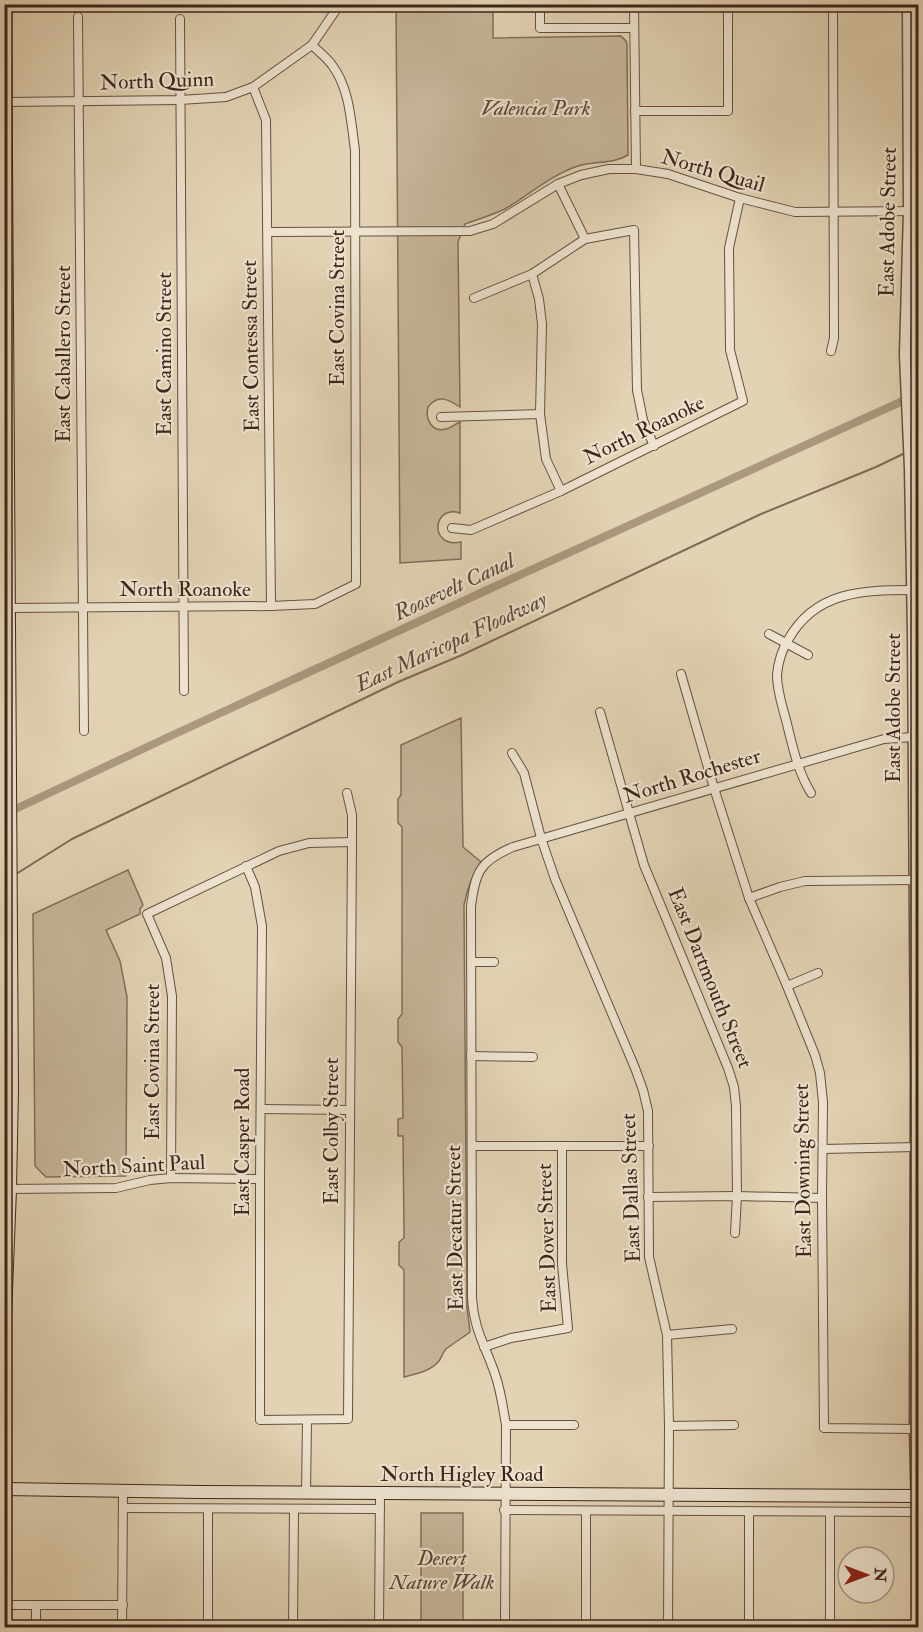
<svg xmlns="http://www.w3.org/2000/svg" width="923" height="1632" font-family="'IM FELL Double Pica',serif">
<style>
.green{fill:#c6b59a;stroke:#826d5a;stroke-width:1.5}
.lines{fill:none;stroke-linecap:round;stroke-linejoin:round}
.stream{stroke:#7f6a58;stroke-width:2}
.canal{stroke:#aa9880;stroke-width:8}
.minor-casing{stroke:#675041;stroke-width:10}
.tertiary-casing{stroke:#675041;stroke-width:13}
.secondary-casing{stroke:#3e251b;stroke-width:14}
.minor{stroke:#ece2ce;stroke-width:8}
.tertiary{stroke:#ece2ce;stroke-width:10}
.secondary{stroke:#ece2ce;stroke-width:12}
.labels{text-anchor:middle;dominant-baseline:central;stroke-width:4.5;stroke-linejoin:round;paint-order:stroke}
.street-label{font-size:21px;fill:#3e251b;stroke:#ece2ce}
.park-label{font-size:21px;font-style:italic;fill:#594234;stroke:#ece2ce}
.water-label{font-size:22px;font-style:italic;fill:#5e4839;stroke:#ece2ce}
</style>
<rect width="100%" height="100%" fill="#e2d3b4"/>
<filter id="stains"><feTurbulence type="fractalNoise" baseFrequency=".00333" numOctaves="4"/><feColorMatrix values="0 0 0 0 .2 0 0 0 0 .09 0 0 0 0 .02 0 0 0 .5 -.17"/></filter>
<radialGradient id="worn" r=".72"><stop offset=".6" stop-color="#630" stop-opacity="0"/><stop offset="1" stop-color="#630" stop-opacity=".3"/></radialGradient>
<g class="green">
<path d="M396 5H493V38L621 36 626 41 627 44 628 155C614 164 594 161 578 166 551 175 529 195 505 209 492 215 479 219 465 224L458 242 460 407C448 399 438 394 428 407 425 419 432 433 446 429 451 428 455 424 460 422V513C432 504 429 549 461 542V559L400 563Z"/>
<path d="M461 718 463 847 481 862C472 876 467 888 464 905L467 1307 470 1332C462 1338 454 1343 446 1349 442 1353 442 1357 439 1361 431 1371 416 1374 404 1377V1270L399 1265V1242L404 1238V1231L403 1136H398V1119L403 1118 402 1047 398 1042V1019L402 1014V827L398 823V799L401 795V745Z"/>
<polygon points="128,870 143,905 140,909 140,914 106,930 120,961 127,997 126,1176 46,1177 35,1166 33,914"/>
<rect x="421" y="1513" width="42" height="114"/>
</g>
<g class="lines">
<polyline class="stream" points="16,874 72,839 398,682 462,655 761,514 876,467 905,453"/>
<polyline class="canal" points="7,813 164,739 498,585 918,394"/>
<g class="minor-casing">
<g id="minor">
<polyline points="540,4 540,28 634,28"/>
<polyline points="634,4 636,169"/>
<polyline points="908,7 918,7"/>
<polyline points="78,17 84,731"/>
<polyline points="180,19 184,691"/>
<polyline points="253,87 266,120 271,606"/>
<polyline points="6,102 180,100 226,97 253,87 312,45 336,10 324,4"/>
<polyline points="909,108 918,108"/>
<polyline points="635,111 728,111 728,4"/>
<polyline points="558,184 585,239"/>
<polyline points="268,232 470,231 493,224 558,184 581,175 609,169 636,169 668,174 740,198 795,212 918,211"/>
<polyline points="532,274 539,299 542,324 540,414 546,459 561,491"/>
<polyline points="474,298 532,274 585,239 634,230 637,390 643,420 654,446"/>
<polyline points="831,351 834,338 833,4"/>
<polyline points="441,417 540,414"/>
<polyline points="452,528 471,530 561,491 743,401 730,350 729,248 740,198"/>
<path d="M10 608 271 606 315 604 356 584 355 150C351 122 350 89 332 65 327 58 318 51 312 45"/>
<polyline points="769,634 808,655"/>
<polyline points="681,674 714,788 749,898 787,986 815,1055 820,1073 823,1102 822,1198 824,1428 915,1429"/>
<polyline points="600,712 644,865 728,1068 734,1087 736,1106 737,1196 735,1233"/>
<polyline points="512,753 524,773 541,838 555,879 635,1068 643,1090 648,1111 649,1257 667,1335 669,1426 668,1628"/>
<path d="M811 793C798 772 793 748 787 724 783 708 777 692 777 675 778 663 782 650 788 640 815 591 863 590 912 590"/>
<polyline points="246,866 255,887 262,926 260,1179 260,1420 348,1419 352,842 352,815 347,793"/>
<polyline points="749,898 780,887 805,881 914,880"/>
<polyline points="471,962 494,962"/>
<polyline points="787,986 818,973"/>
<polyline points="471,1056 533,1057"/>
<polyline points="261,1109 349,1110"/>
<polyline points="472,1146 649,1146"/>
<polyline points="823,1149 916,1147"/>
<polyline points="171,1178 172,996 166,958 147,914 279,851 309,843 352,842"/>
<polyline points="6,1189 116,1188 150,1180 171,1178 260,1179"/>
<polyline points="648,1197 737,1196 822,1198"/>
<polyline points="667,1335 732,1329"/>
<polyline points="484,1347 511,1338 568,1328 562,1264 562,1146"/>
<polyline points="506,1425 574,1425"/>
<polyline points="669,1426 734,1425"/>
<polyline points="306,1493 307,1421"/>
<polyline points="123,1508 380,1509"/>
<polyline points="504,1510 917,1512"/>
<polyline points="586,1511 586,1628"/>
<polyline points="830,1512 830,1628"/>
<polyline points="5,1605 123,1605"/>
<polyline points="36,1605 36,1628"/>
<polyline points="122,1628 123,1491"/>
<polyline points="208,1628 208,1509"/>
<polyline points="293,1628 294,1509"/>
<polyline points="379,1628 380,1493"/>
<path d="M505 1628 506 1425C503 1408 501 1391 495 1374 485 1345 474 1330 472 1298L471 907C475 872 480 861 513 847L884 739 913 737"/>
<polyline points="749,1628 749,1511"/>
</g>
</g>
<g class="tertiary-casing">
<polyline id="tertiary" points="908,4 909,211 905,355 910,468 913,632 916,1072 915,1429 917,1516 918,1628"/>
</g>
<g class="secondary-casing">
<g id="secondary">
<polyline points="4,1342 10,1189 12,1090 5,4"/>
<polyline points="4,1489 200,1492 918,1496"/>
<polyline points="4,1598 5,1628"/>
</g>
</g>
<use href="#minor" class="minor"/>
<use href="#tertiary" class="tertiary"/>
<use href="#secondary" class="secondary"/>
</g>
<g class="labels">
<g class="street-label">
<text transform="translate(157 81) rotate(-2)">North Quinn</text>
<text transform="translate(713 171) rotate(16)">North Quail</text>
<text transform="translate(888 222) rotate(-89)">East Adobe Street</text>
<text transform="translate(337 308) rotate(-90)">East Covina Street</text>
<text transform="translate(251 346) rotate(-91)">East Contessa Street</text>
<text transform="translate(63 354) rotate(-90)">East Caballero Street</text>
<text transform="translate(164 354) rotate(-90)">East Camino Street</text>
<text transform="translate(644 430) rotate(-26)">North Roanoke</text>
<text x="185" y="589">North Roanoke</text>
<text transform="translate(893 708) rotate(-90)">East Adobe Street</text>
<text transform="translate(692 776) rotate(-17)">North Rochester</text>
<text transform="translate(710 978) rotate(68)">East Dartmouth Street</text>
<text transform="translate(152 1062) rotate(-90)">East Covina Street</text>
<text transform="translate(331 1131) rotate(-90)">East Colby Street</text>
<text transform="translate(242 1142) rotate(-90)">East Casper Road</text>
<text transform="translate(134 1166) rotate(-3)">North Saint Paul</text>
<text transform="translate(803 1171) rotate(-91)">East Downing Street</text>
<text transform="translate(631 1188) rotate(-92)">East Dallas Street</text>
<text transform="translate(455 1228) rotate(-91)">East Decatur Street</text>
<text transform="translate(547 1238) rotate(-92)">East Dover Street</text>
<text x="462" y="1474">North Higley Road</text>
</g>
<g class="park-label">
<text x="536" y="108">Valencia Park</text>
<text x="442" y="1558">Desert<tspan x="442" dy="24">Nature Walk</tspan></text>
</g>
<g class="water-label">
<text transform="translate(454 587) rotate(-25)">Roosevelt Canal</text>
<text transform="translate(451 642) rotate(-25)">East Maricopa Floodway</text>
</g>
</g>
<rect width="923" height="1632" fill="none" stroke="#e2d3b4" stroke-width="24"/>
<rect x="6" y="6" width="911" height="1620" fill="none" stroke="#3e251b" stroke-width="3"/>
<rect x="12" y="12" width="899" height="1608" fill="none" stroke="#3e251b" stroke-width="1.5"/>
<g transform="translate(866 1575) rotate(90)"><circle r="28" fill="#ece2ce" stroke="#a69686" stroke-width="1.5"/>
<path d="M0-4.5L10 22L0 15L-10 22Z" fill="#8f2418"/>
<text y="-9" font-size="16" font-weight="bold" text-anchor="middle" fill="#3e251b">N</text>
</g>
<rect width="100%" height="100%" filter="url(#stains)"/>
<rect width="100%" height="100%" fill="url(#worn)"/>
</svg>
